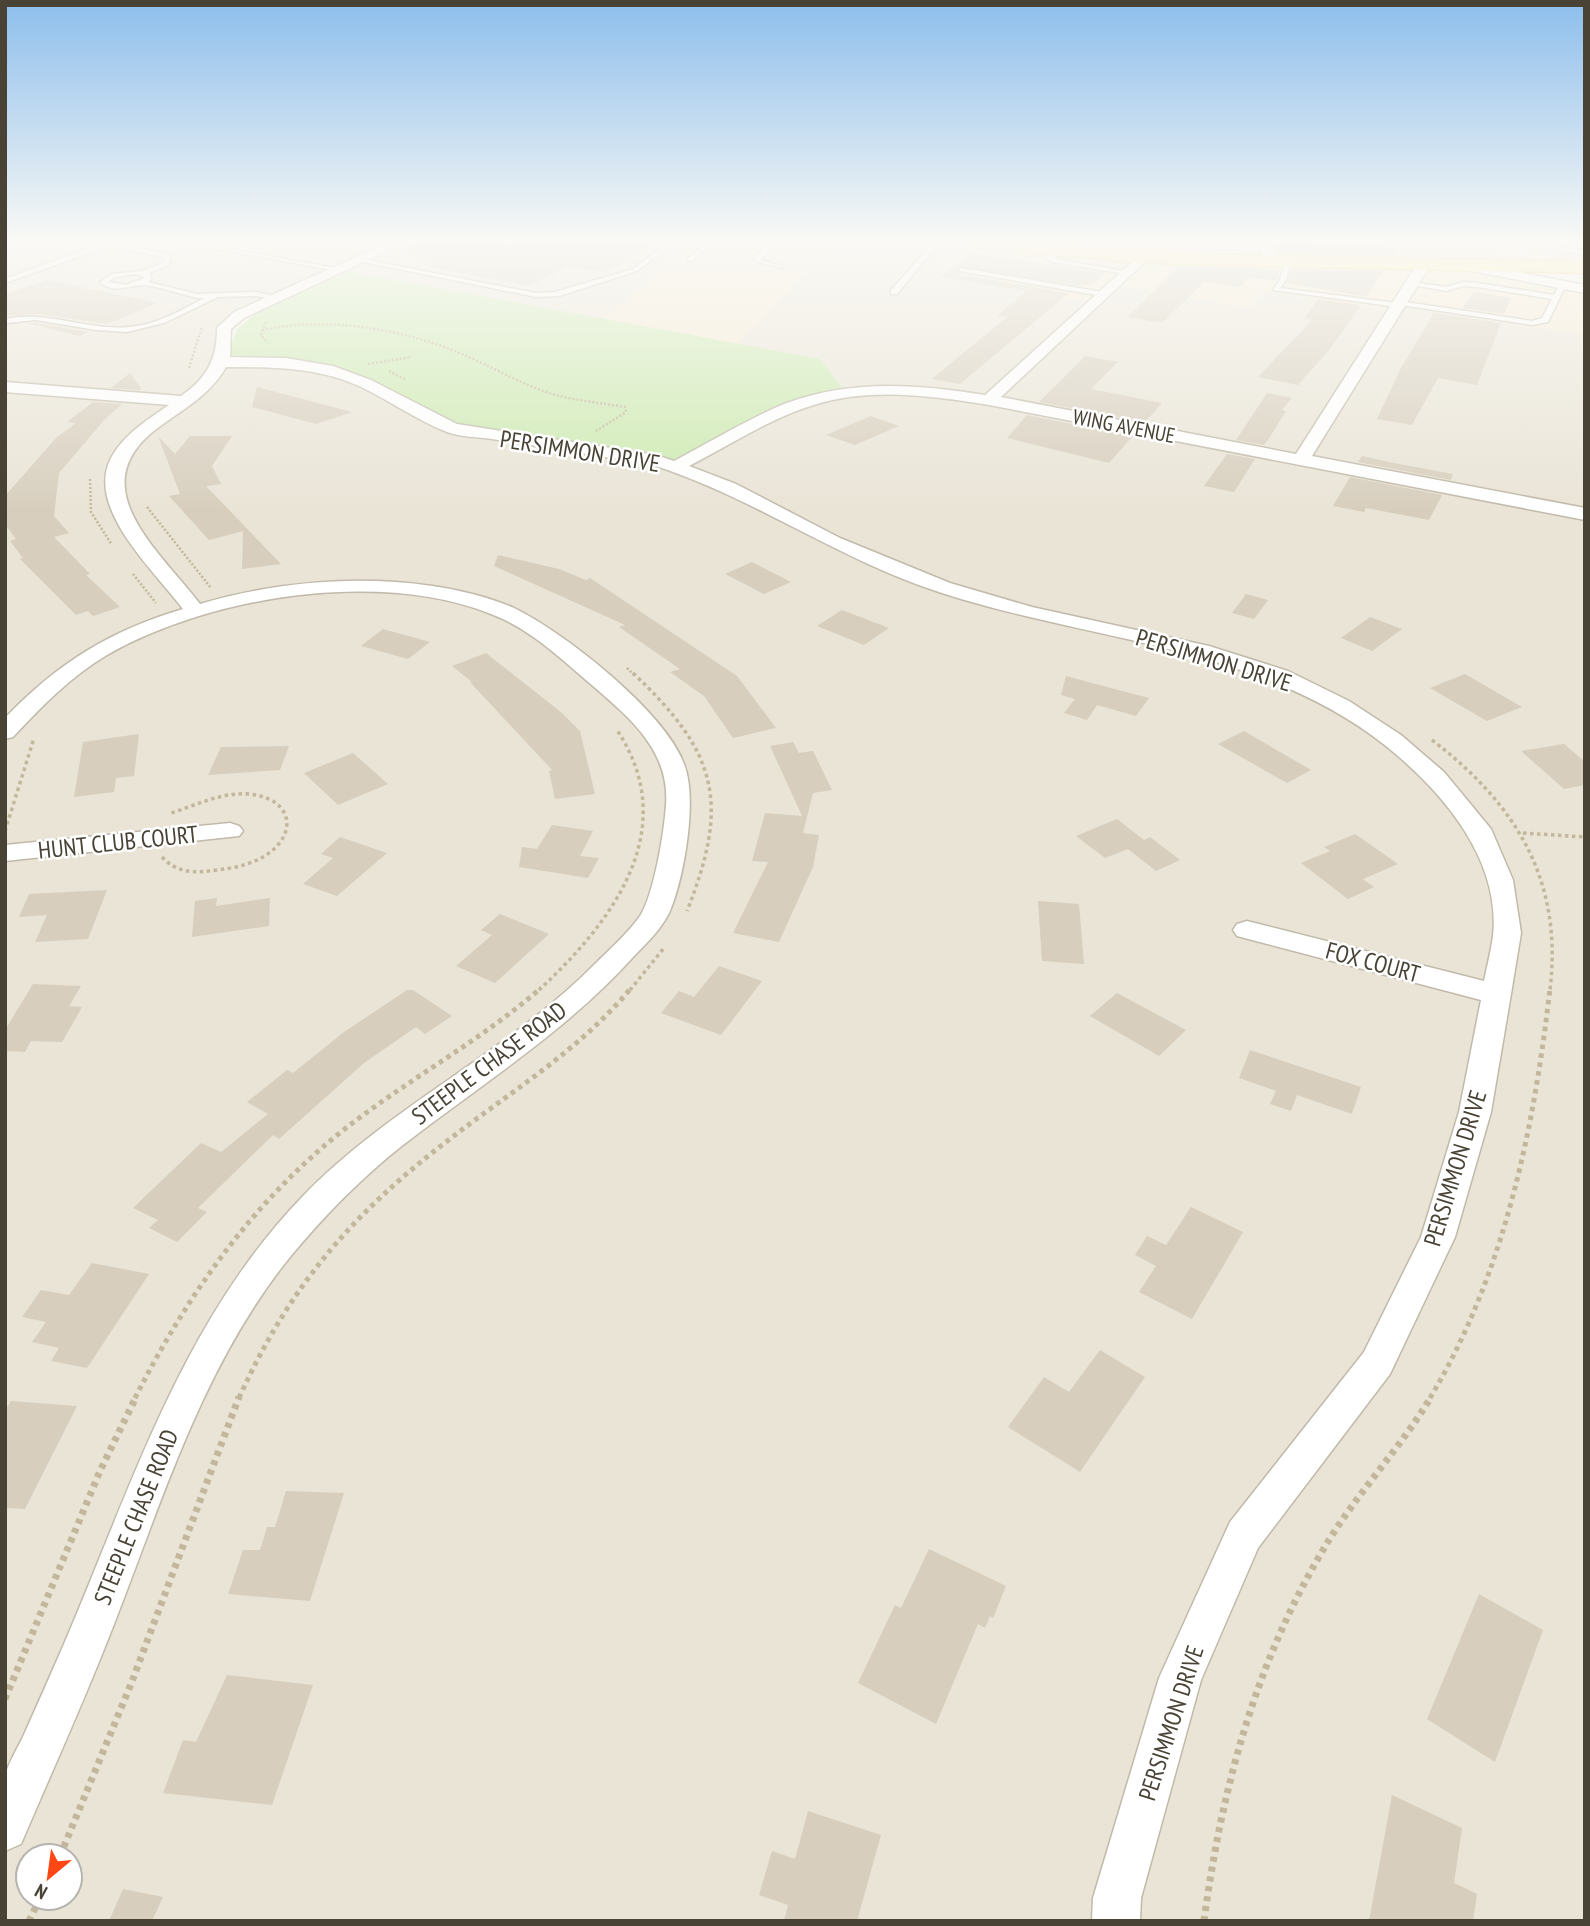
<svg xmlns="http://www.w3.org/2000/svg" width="1590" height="1926" font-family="'PT Sans Narrow',sans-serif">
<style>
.residential{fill:#e9e4d6;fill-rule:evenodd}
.commercial{fill:#f7ead3}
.green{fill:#cceab0}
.parking{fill:#e6e4e0}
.building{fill:#d7cebd}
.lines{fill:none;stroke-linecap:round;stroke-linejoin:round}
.service-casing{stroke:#c1baaa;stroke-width:3}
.minor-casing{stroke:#c1baaa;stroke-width:3}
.primary-casing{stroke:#e8c963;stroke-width:3}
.path-far3{stroke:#c3b79b;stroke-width:2.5;stroke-dasharray:2 2;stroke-linecap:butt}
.path-far2{stroke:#c3b79b;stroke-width:3.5;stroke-dasharray:3.5 3.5;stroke-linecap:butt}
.path-far1{stroke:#c3b79b;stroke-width:5;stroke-dasharray:4.5 4.5;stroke-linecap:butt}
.path{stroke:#c3b79b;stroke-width:7;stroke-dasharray:5 5;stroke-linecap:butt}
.service{fill:#fff;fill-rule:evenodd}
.minor{fill:#fff;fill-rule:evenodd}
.primary{fill:#ffe897;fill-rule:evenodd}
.labels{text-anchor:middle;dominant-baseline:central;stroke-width:5;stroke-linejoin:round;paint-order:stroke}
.far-street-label{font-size:21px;fill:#494336;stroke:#fff}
.street-label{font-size:24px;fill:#494336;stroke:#fff}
</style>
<rect width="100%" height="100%" fill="#f5f2e8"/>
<g class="residential">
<path d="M5 243H156L326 272 255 303 232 315 215 329V362L196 399 216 384 226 360 820 359 737 344 835 243H970L937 277 1096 303 1115 285 1249 308 1264 291 1388 311 1392 305 1585 335V1921H5ZM28 1856H70V1898H28Z"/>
<polygon points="403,243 695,243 603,319 341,270"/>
</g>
<g class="commercial">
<polygon points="156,243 392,243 326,272"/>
<polygon points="695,243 835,243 737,344 603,319"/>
<polygon points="970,243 1137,257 1090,302 936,277"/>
<polygon points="990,243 1257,243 1267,258"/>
<polygon points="1266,243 1453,243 1570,265 1276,259"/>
<polygon points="1470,243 1575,243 1585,252 1585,264"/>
<polygon points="1145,258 1418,265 1389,311 1264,291 1250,308 1115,285"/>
<polygon points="1427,265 1451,265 1585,290 1585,335 1401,306"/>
</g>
<polygon class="green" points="347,271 820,359 844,390 677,462 455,426 358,377 226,360 237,329 262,309"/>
<polygon class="parking" points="1491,243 1564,243 1585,260"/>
<g class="building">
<polygon points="409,243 658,243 602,272 569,266 530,286 430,267 436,264 425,262 433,259 408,254"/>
<polygon points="1271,243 1307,243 1399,246 1393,256 1281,253 1277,253"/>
<polygon points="971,254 986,255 1105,273 1093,284 1080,286 959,267 959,274 1069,293 960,384 932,379 1007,317 997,316 1026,291 940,277"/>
<polygon points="1179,266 1280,269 1276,281 1249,277 1240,287 1204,282 1162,323 1128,317"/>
<polygon points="1292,269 1383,271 1366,297 1287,283"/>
<polygon points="47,280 158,303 107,324 38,314 5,316 5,294"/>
<polygon points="1474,292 1477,292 1511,298 1504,314 1462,308"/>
<polygon points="1318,299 1361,305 1330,349 1298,385 1258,377 1312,320 1304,319"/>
<polygon points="1434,313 1501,323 1477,385 1438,378 1412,425 1377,419 1401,368"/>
<polygon points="27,323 36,323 89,332 79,336"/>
<polygon points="1085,356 1118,362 1091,389 1162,403 1145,422 1039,402"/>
<polygon points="130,373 141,388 139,390 111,388"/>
<polygon points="257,387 352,412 316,424 252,407"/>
<polygon points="1267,393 1292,398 1282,410 1286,411 1270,437 1264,445 1236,440"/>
<polygon points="93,402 122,404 105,419 59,473 54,516 69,533 54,537 90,574 86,575 120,607 93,616 88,611 76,615 20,559 23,558 10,541 16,539 5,524 5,496 56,438 76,423 67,422"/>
<polygon points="1027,415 1133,436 1109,463 1007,438"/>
<polygon points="871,416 899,426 855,445 826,435"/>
<polygon points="158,436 175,454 190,436 232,436 212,466 221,484 206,486 281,564 242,569 243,531 209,540 169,496 180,494"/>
<polygon points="1227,454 1255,459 1234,492 1204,486"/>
<polygon points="1362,456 1389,462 1453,474 1451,480 1358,462"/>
<polygon points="1350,477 1442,495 1429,520 1366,508 1364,512 1333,506"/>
<polygon points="498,555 559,569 586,580 590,578 737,676 776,728 733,738 704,696 670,672 680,669 619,627 625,625 494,566"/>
<polygon points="752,562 791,582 764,594 725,574"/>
<polygon points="1246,594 1268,600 1254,619 1232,613"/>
<polygon points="842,610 889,628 864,645 817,626"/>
<polygon points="1370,617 1402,629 1372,651 1341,638"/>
<polygon points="383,629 430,642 408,659 361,646"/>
<polygon points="486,653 562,713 580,731 595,794 555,799 549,771 552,770 470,682 472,682 452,666"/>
<polygon points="1465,674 1522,707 1487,721 1430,688"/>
<polygon points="1066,676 1088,682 1149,698 1136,716 1097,705 1087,720 1064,713 1075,699 1061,695"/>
<polygon points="1244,731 1311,770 1287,783 1218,744"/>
<polygon points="139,734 134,776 116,778 114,792 74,797 83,742"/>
<polygon points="793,742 799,753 813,751 832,790 813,793 803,833 819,835 813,867 779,942 733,933 768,862 752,861 765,813 802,816 770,746"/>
<polygon points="1564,744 1585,762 1585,785 1564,789 1521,751"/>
<polygon points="289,746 280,770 208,775 221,747"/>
<polygon points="353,753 388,784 338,805 304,773"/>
<polygon points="1117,819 1144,840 1150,837 1180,860 1156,871 1128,849 1105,858 1076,836"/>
<polygon points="552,825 593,831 580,856 599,858 588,878 519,867 522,847 537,849"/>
<polygon points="1355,834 1398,864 1363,879 1374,887 1348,899 1301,863 1330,851 1324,847"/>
<polygon points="340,837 387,853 337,896 303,884 333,858 321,854"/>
<polygon points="107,890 88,939 35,942 47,915 19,917 29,894"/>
<polygon points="217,898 216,906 270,898 269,926 192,937 195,901"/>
<polygon points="1038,901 1079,904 1084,964 1042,961"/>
<polygon points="500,914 549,934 495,983 456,966 492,935 481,930"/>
<polygon points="719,966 762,981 721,1035 661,1013 679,991 694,997"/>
<polygon points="33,984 81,986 69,1006 82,1007 62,1042 31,1041 25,1052 5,1051 5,1030"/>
<polygon points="407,990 413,990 452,1016 425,1034 416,1027 364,1063 279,1139 273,1135 198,1208 207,1212 177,1242 149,1228 158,1220 133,1208 201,1143 221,1152 268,1114 247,1102 287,1070 293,1073 344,1032"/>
<polygon points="1117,993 1186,1030 1159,1056 1090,1016"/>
<polygon points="1250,1050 1361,1087 1352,1114 1297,1095 1291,1111 1270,1104 1276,1091 1239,1078"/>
<polygon points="1191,1207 1243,1232 1192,1319 1139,1292 1156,1266 1135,1255 1147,1236 1166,1245"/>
<polygon points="92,1263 149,1274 87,1368 51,1361 59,1348 32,1342 46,1322 22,1317 41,1290 69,1295"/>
<polygon points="1100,1350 1145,1377 1080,1472 1008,1427 1044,1377 1069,1392"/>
<polygon points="11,1401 77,1406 25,1509 5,1508 5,1411"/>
<polygon points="286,1491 344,1493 310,1601 228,1594 243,1550 260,1550 267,1527 275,1527"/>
<polygon points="929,1549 1006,1586 993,1618 990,1616 985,1628 978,1624 936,1724 858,1683 895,1605 901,1608"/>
<polygon points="1479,1594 1543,1630 1495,1762 1427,1719"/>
<polygon points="227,1675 313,1685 272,1805 163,1793 183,1740 196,1742"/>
<polygon points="1392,1795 1462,1828 1454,1883 1477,1894 1473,1921 1369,1921"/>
<polygon points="808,1811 881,1835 857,1921 784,1921 788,1905 759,1895 772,1851 795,1859"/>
<polygon points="123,1889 163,1897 152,1921 109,1921"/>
</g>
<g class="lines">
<g class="service-casing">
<g id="service">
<path d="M103 243H114L171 255 168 265 149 273 152 279 148 282 197 294 256 292 277 297 273 299 256 296 218 297 164 323 127 332 96 330 36 320 5 323V319C50 310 86 331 129 327 157 325 181 310 205 298H197C184 295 154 285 142 285 126 286 114 294 100 282L112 274 142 271 163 263 165 257 109 246 5 283V279ZM137 274 145 278 126 285 108 282 116 277Z"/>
<polygon points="184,243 197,243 341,269 338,271"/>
<polygon points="365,243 376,243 391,247 388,249"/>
<polygon points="668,243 675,243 637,271 559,296 536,297 354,260 357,258 536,293 555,292 633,269"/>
<polygon points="705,243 712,243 692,261 688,261 688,259"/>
<polygon points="770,243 777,243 760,260 783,266 783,268 754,261 755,256"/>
<polygon points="933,243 939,243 897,294 891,294 891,290"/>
<polygon points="1122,243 1266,247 1269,249 1266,251 1125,245"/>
<polygon points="1515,243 1529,243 1585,251 1585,255"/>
<polygon points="1047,247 1056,259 1129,272 1126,274 1052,262 1047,259 1044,249"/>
<polygon points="1288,260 1291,262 1286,280 1280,288 1396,303 1399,301 1532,321 1542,318 1552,299 1477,287 1463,286 1446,291 1408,284 1411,282 1446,287 1463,282 1477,283 1554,295 1560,284 1566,285 1548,322 1532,325 1401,305 1398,307 1273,290 1280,280 1285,262"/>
<polygon points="961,268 1102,292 1106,294 1102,296 959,271"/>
</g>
</g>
<g class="minor-casing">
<g id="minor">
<path d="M387 243H404L244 318 231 329 230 357 286 358 333 366 371 380 457 424 656 455 674 461C710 442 746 420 784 404 850 379 917 384 985 395L1142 253 1149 257 1147 260 1001 397 1296 454 1417 264 1424 260 1431 264 1312 456 1585 508V520L989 405C931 396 871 387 814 405 770 418 730 445 689 466L736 484 840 538 950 583 1032 607 1209 646 1288 671 1349 701 1401 735 1444 772 1491 829 1513 880 1521 933 1511 994 1491 1112 1455 1237 1390 1374 1258 1548 1201 1680 1141 1898 1140 1921H1092L1093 1898 1159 1678 1230 1522 1364 1352 1421 1237 1459 1112 1481 1000 1237 936 1233 930 1237 924 1247 921 1484 981C1487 966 1491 951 1493 936 1501 859 1442 791 1386 746 1259 645 1087 641 939 592 840 560 754 498 656 466 639 461 621 460 604 457 566 451 529 445 492 439 477 437 461 437 447 432 416 420 389 400 359 386 317 367 272 367 226 367 211 394 184 409 159 427 78 486 160 551 200 604 274 582 356 575 432 586 459 590 489 597 514 608 564 632 665 712 684 764 698 799 684 877 670 911 662 928 648 942 635 955 567 1031 483 1083 403 1145 361 1178 324 1216 290 1257 205 1362 164 1495 116 1619 87 1695 53 1769 21 1844L5 1851C5 1828 1 1801 5 1778 7 1765 16 1751 22 1739 36 1708 50 1676 64 1644 131 1488 182 1321 303 1196 391 1105 509 1052 597 962 611 948 628 933 640 916 654 894 664 833 666 805 670 751 630 718 593 686 561 659 531 629 491 614 379 569 210 596 107 655 70 677 42 706 13 737L5 739V718C58 663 109 631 183 609 157 574 91 514 108 465 118 438 147 420 169 405L5 392V382L181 396C207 378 217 359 217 328L234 312Z"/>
<polygon points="1256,243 1268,243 1279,262 1277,265 1267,265"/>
<polygon points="1575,243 1585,243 1585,250"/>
<polygon points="1456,260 1585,285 1585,293 1451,267 1451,261"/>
<polygon points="230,823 239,826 243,831 239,836 5,861 5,845"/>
</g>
</g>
<g class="primary-casing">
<path id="primary" d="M967 243C1038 239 1109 250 1180 253 1315 258 1450 259 1585 261V273L1142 263 976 248Z"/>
</g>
<g class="path-far3">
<polyline points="266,322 261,335 268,343"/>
<path d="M262 330C323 317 394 327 452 350 487 363 520 385 556 395 578 401 602 403 625 407L626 412 596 431"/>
<polyline points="368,364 412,357"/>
<polyline points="189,368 202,327"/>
<polyline points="389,371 406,380"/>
<polyline points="90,479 91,512 112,545"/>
<polyline points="147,507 211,588"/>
<polyline points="133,574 156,603"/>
<polyline points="627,668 634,675"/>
</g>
<g class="path-far2">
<path d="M633 673C718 753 730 803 687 911"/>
<path d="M1432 740C1517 805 1563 881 1550 990"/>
<polyline points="5,831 34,738"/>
<polyline points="1523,833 1585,837"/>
<path d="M162 857C178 874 195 873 217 870 233 868 249 865 263 857 300 835 293 798 249 794 221 792 197 805 171 813"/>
<path d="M539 990C612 922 683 830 617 730"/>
<polyline points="630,990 664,948"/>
</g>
<g class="path-far1">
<path d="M135 1398C188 1294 253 1201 346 1128 409 1079 480 1041 541 988"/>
<path d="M239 1398C290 1285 353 1213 451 1138 512 1091 582 1048 631 988"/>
<path d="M1430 1398C1504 1275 1534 1130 1550 988"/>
</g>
<g class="path">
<polyline points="5,1699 100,1471 136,1397"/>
<polyline points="60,1856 131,1684 239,1397"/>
<polyline points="29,1921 40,1898"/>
<path d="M1204 1921C1222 1786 1257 1657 1329 1540 1360 1490 1401 1447 1431 1397"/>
</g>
<use href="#service" class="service"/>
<use href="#minor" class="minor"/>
<use href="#primary" class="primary"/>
</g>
<linearGradient id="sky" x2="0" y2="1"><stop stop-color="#8cbeec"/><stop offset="0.47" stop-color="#faf9f5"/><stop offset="1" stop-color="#faf9f5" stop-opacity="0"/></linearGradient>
<rect width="1590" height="512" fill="url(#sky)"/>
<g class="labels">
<g class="far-street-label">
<text transform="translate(1124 426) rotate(11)">WING AVENUE</text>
</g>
<g class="street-label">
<text transform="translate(580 451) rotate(9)">PERSIMMON DRIVE</text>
<text transform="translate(1214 660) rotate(17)">PERSIMMON DRIVE</text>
<text transform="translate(118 842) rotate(-6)">HUNT CLUB COURT</text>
<text transform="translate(1373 962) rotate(15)">FOX COURT</text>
<text transform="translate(489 1063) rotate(-37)">STEEPLE CHASE ROAD</text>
<text transform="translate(1455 1168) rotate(-73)">PERSIMMON DRIVE</text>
<text transform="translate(136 1517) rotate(-68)">STEEPLE CHASE ROAD</text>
<text transform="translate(1171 1723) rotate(-72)">PERSIMMON DRIVE</text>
</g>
</g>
<rect width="1590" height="1926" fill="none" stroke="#494336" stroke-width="14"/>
<g transform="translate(49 1877) rotate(209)"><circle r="33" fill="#ffffff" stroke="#b6b4af" stroke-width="2"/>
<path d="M0-5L12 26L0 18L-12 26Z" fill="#ff4715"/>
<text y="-10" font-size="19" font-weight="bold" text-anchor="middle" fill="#494336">N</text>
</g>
</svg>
